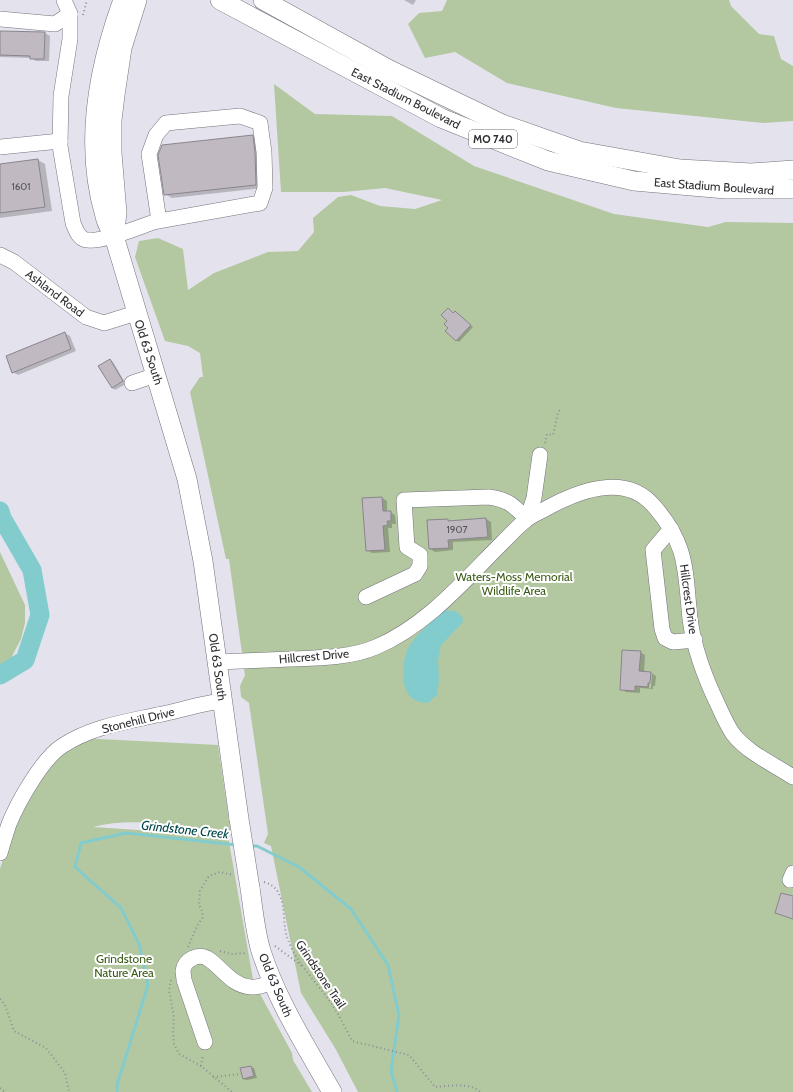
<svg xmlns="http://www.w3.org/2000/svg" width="793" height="1092" font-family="Cabin,sans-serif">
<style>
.green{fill:#b3c8a1}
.water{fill:#83ccce}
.shadow{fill:#0003;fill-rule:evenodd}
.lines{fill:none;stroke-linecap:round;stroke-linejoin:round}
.stream{stroke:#83ccce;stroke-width:3}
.river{stroke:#83ccce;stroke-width:19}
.building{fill:#c0b9c2;stroke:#8b848c}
.minor-casing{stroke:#74727c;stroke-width:16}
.major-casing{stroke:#74727c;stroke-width:20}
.path{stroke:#8e8e95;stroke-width:2;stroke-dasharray:1 3;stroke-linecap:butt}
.minor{stroke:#fff;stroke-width:15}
.major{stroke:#fff;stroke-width:19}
.major-bridge-casing{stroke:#74727c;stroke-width:20;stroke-linecap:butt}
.major-bridge{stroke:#fff;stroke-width:19}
.labels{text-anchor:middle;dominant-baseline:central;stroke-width:4;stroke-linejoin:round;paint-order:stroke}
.number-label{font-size:10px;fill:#535257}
.shield{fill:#fff;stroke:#6d6d70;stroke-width:1}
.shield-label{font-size:11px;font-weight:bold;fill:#2f2f33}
.street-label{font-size:12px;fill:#2f2f33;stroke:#fff}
.park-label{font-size:12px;fill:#3b5a15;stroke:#fff}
.water-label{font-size:13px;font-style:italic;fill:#004749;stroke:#fff}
</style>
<rect width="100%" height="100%" fill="#e4e3ed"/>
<g class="green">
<polygon points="447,0 729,0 731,6 759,34 774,36 781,59 793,66 793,121 763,123 616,108 507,83 455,52 425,58 408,24 419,13 442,11"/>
<polygon points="274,84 315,114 392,116 474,166 614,214 708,227 726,222 793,223 793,1092 358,1092 335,1048 301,993 271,846 264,843 268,834 249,703 241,697 240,686 245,675 229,559 226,559 190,392 200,377 203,377 200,353 188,346 165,341 135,257 139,241 158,238 183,249 188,290 214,273 268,252 298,251 314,232 313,218 338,197 351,195 380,206 415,209 442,200 385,188 344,192 281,192"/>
<polygon points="0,552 25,605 25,623 21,639 9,662 0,667"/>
<path d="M80 738 218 745 231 834C188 827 136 816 93 827L228 836 255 991 259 992 292 1053 293 1060 312 1092H0V869L20 807 59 749Z"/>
</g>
<path class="water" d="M444 610 455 611 462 616 463 622 441 645 438 661 439 679 437 695 428 703C421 702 414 702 409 695 400 683 402 657 410 645 418 632 433 621 444 610Z"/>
<g class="shadow">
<polygon points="404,0 416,0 413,5"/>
<polygon points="0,32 45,33 50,36 49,61 36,61 31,58 0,57"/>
<polygon points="252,136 259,140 263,188 172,198 165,194"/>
<polygon points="38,160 45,164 52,211 0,218 0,165"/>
<polygon points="455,312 473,327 459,342 456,340 449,328 448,321"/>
<polygon points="64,333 70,336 76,351 18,375 13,372"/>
<polygon points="110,360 113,362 126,384 115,390 112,388"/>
<polygon points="382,498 387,501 387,512 390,512 395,515 396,524 392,524 392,528 388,528 390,552 372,553 367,550"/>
<polygon points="486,519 491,522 492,540 453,542 453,550 435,552 430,549 448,520 450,522"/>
<path d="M640 652 645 655 644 673H651L656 676 655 686H653V689L640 688V693L626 692 621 689ZM650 674H652L651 688H649Z"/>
<polygon points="251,1067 254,1068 257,1078 247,1080 243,1079"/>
</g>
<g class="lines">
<g class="stream">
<polyline points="249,846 257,846 299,867 351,909 388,965 399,1015 391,1071 397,1092"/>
<polyline points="117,1092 117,1085 148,985 139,944 121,908 75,867 81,843 126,833 237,845"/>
</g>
<polyline class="river" points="0,511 2,518 32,570 40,615 25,660 0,675"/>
</g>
<g class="building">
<polygon points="0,31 45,32 44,59 30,59 30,56 0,55"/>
<polygon points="253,135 255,153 256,185 164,195 158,155 162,145"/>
<polygon points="38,159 45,207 0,213 0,164"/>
<polygon points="448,308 453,313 455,311 471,325 456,341 445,331 448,328 444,324 447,321 441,315"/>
<polygon points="65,332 71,349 12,373 6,356"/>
<polygon points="110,359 123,381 112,388 98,366"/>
<polygon points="382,497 383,511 391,511 391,521 387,521 388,525 383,526 385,550 366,551 362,498"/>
<polygon points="486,518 488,537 448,540 449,548 429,549 427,520 448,519 448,521"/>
<polygon points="622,650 641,651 639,671 651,672 650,683 648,683 648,687 635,686 635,691 620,690"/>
<polygon points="781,893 793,896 793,919 775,913"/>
<polygon points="251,1066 254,1076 243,1079 240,1068"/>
</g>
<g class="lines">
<g class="minor-casing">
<g id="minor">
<path d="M64 0 70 14V39L61 96 60 146 73 223C76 230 78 238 86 240 101 243 139 227 154 222L159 221 260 203 265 188 264 152 260 123 240 116 166 123 156 135 149 154 159 221"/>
<polyline points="0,19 55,24 70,14"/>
<polyline points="0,147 60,141"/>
<polyline points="0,255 14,262 86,317 104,323 136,313"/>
<polyline points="132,383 156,375"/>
<polyline points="671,529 653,550 662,629 665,638 673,642 695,640"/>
<path d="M366 597 415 574 420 566V555L407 547 404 500 489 497C509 500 513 505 527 519L534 498 540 455"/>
<path d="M217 662C242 661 266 660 291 659 319 658 350 658 376 647 426 626 464 581 502 543 510 535 517 527 526 520 532 515 540 512 547 508 578 491 625 473 653 505 688 544 685 570 690 619 694 649 705 678 718 705 722 714 727 725 733 734 748 753 773 764 793 777"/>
<path d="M0 853C3 843 6 833 9 824 18 802 42 759 62 746 90 727 125 722 157 715 179 711 201 703 223 701"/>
<polyline points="790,880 793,873"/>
<path d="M205 1042 184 980C184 977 183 974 183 971 184 960 198 953 207 958 222 967 231 986 251 987 258 988 266 984 272 982"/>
</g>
</g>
<g class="major-casing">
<g id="major">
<path d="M123 0C98 68 84 146 105 216 106 223 111 230 114 236L187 479 203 561 239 819"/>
<polyline points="220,0 441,118 548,161 634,181 726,189 793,189"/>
<polyline points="263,0 388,69 502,124 579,151 680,169 751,173 793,170"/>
<polyline points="114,236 117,213 112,153 112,120 115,95 122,48 137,0"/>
<path d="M250 888C253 908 255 931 261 951 277 1001 306 1046 332 1092"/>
</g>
</g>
<g class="path">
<polyline points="83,15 87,0"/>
<polyline points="545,443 547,434 553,435 558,413 561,408"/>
<path d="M264 882C289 889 281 918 287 937 296 964 318 983 333 1006 340 1017 346 1029 352 1041L409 1055 435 1087C448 1086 470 1082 480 1092"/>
<polyline points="275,946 302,966"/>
<polyline points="188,947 197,926 203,917 202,911 199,905 200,891 209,876 220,872 233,875"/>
<polyline points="220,951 231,954 247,953"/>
<polyline points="171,980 169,990 174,1017 173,1031 174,1044 179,1054 201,1066 232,1092"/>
<polyline points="0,999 5,1005 14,1031 46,1048 65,1073 69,1092"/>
<polyline points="201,1066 203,1055"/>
<polyline points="213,1077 241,1074"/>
<polyline points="0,1088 5,1092"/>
</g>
<use href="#minor" class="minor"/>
<use href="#major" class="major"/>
<g class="major-bridge-casing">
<polyline id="major-bridge" points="239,819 250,888"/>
</g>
<use href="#major-bridge" class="major-bridge"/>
</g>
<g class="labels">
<g class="number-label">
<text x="21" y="186">1601</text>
<text x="457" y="529">1907</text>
</g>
<rect class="shield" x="469" y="130" width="48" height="18" rx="3"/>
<g class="shield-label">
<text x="493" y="139">MO 740</text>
</g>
<g class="street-label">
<text transform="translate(406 98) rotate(27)">East Stadium Boulevard</text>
<text transform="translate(714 186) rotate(4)">East Stadium Boulevard</text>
<text transform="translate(55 293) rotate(37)">Ashland Road</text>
<text transform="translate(149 352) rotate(72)">Old 63 South</text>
<text transform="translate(689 599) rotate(82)">Hillcrest Drive</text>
<text transform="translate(314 656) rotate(-5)">Hillcrest Drive</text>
<text transform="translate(218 667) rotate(82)">Old 63 South</text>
<text transform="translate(138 720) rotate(-14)">Stonehill Drive</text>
<text transform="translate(321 974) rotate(56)">Grindstone Trail</text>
<text transform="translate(276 985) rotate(67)">Old 63 South</text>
</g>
<g class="park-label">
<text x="514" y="576">Waters-Moss Memorial<tspan x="514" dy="14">Wildlife Area</tspan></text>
<text x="124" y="958">Grindstone<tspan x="124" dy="14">Nature Area</tspan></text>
</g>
<g class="water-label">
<text transform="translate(185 829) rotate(6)">Grindstone Creek</text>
</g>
</g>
</svg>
